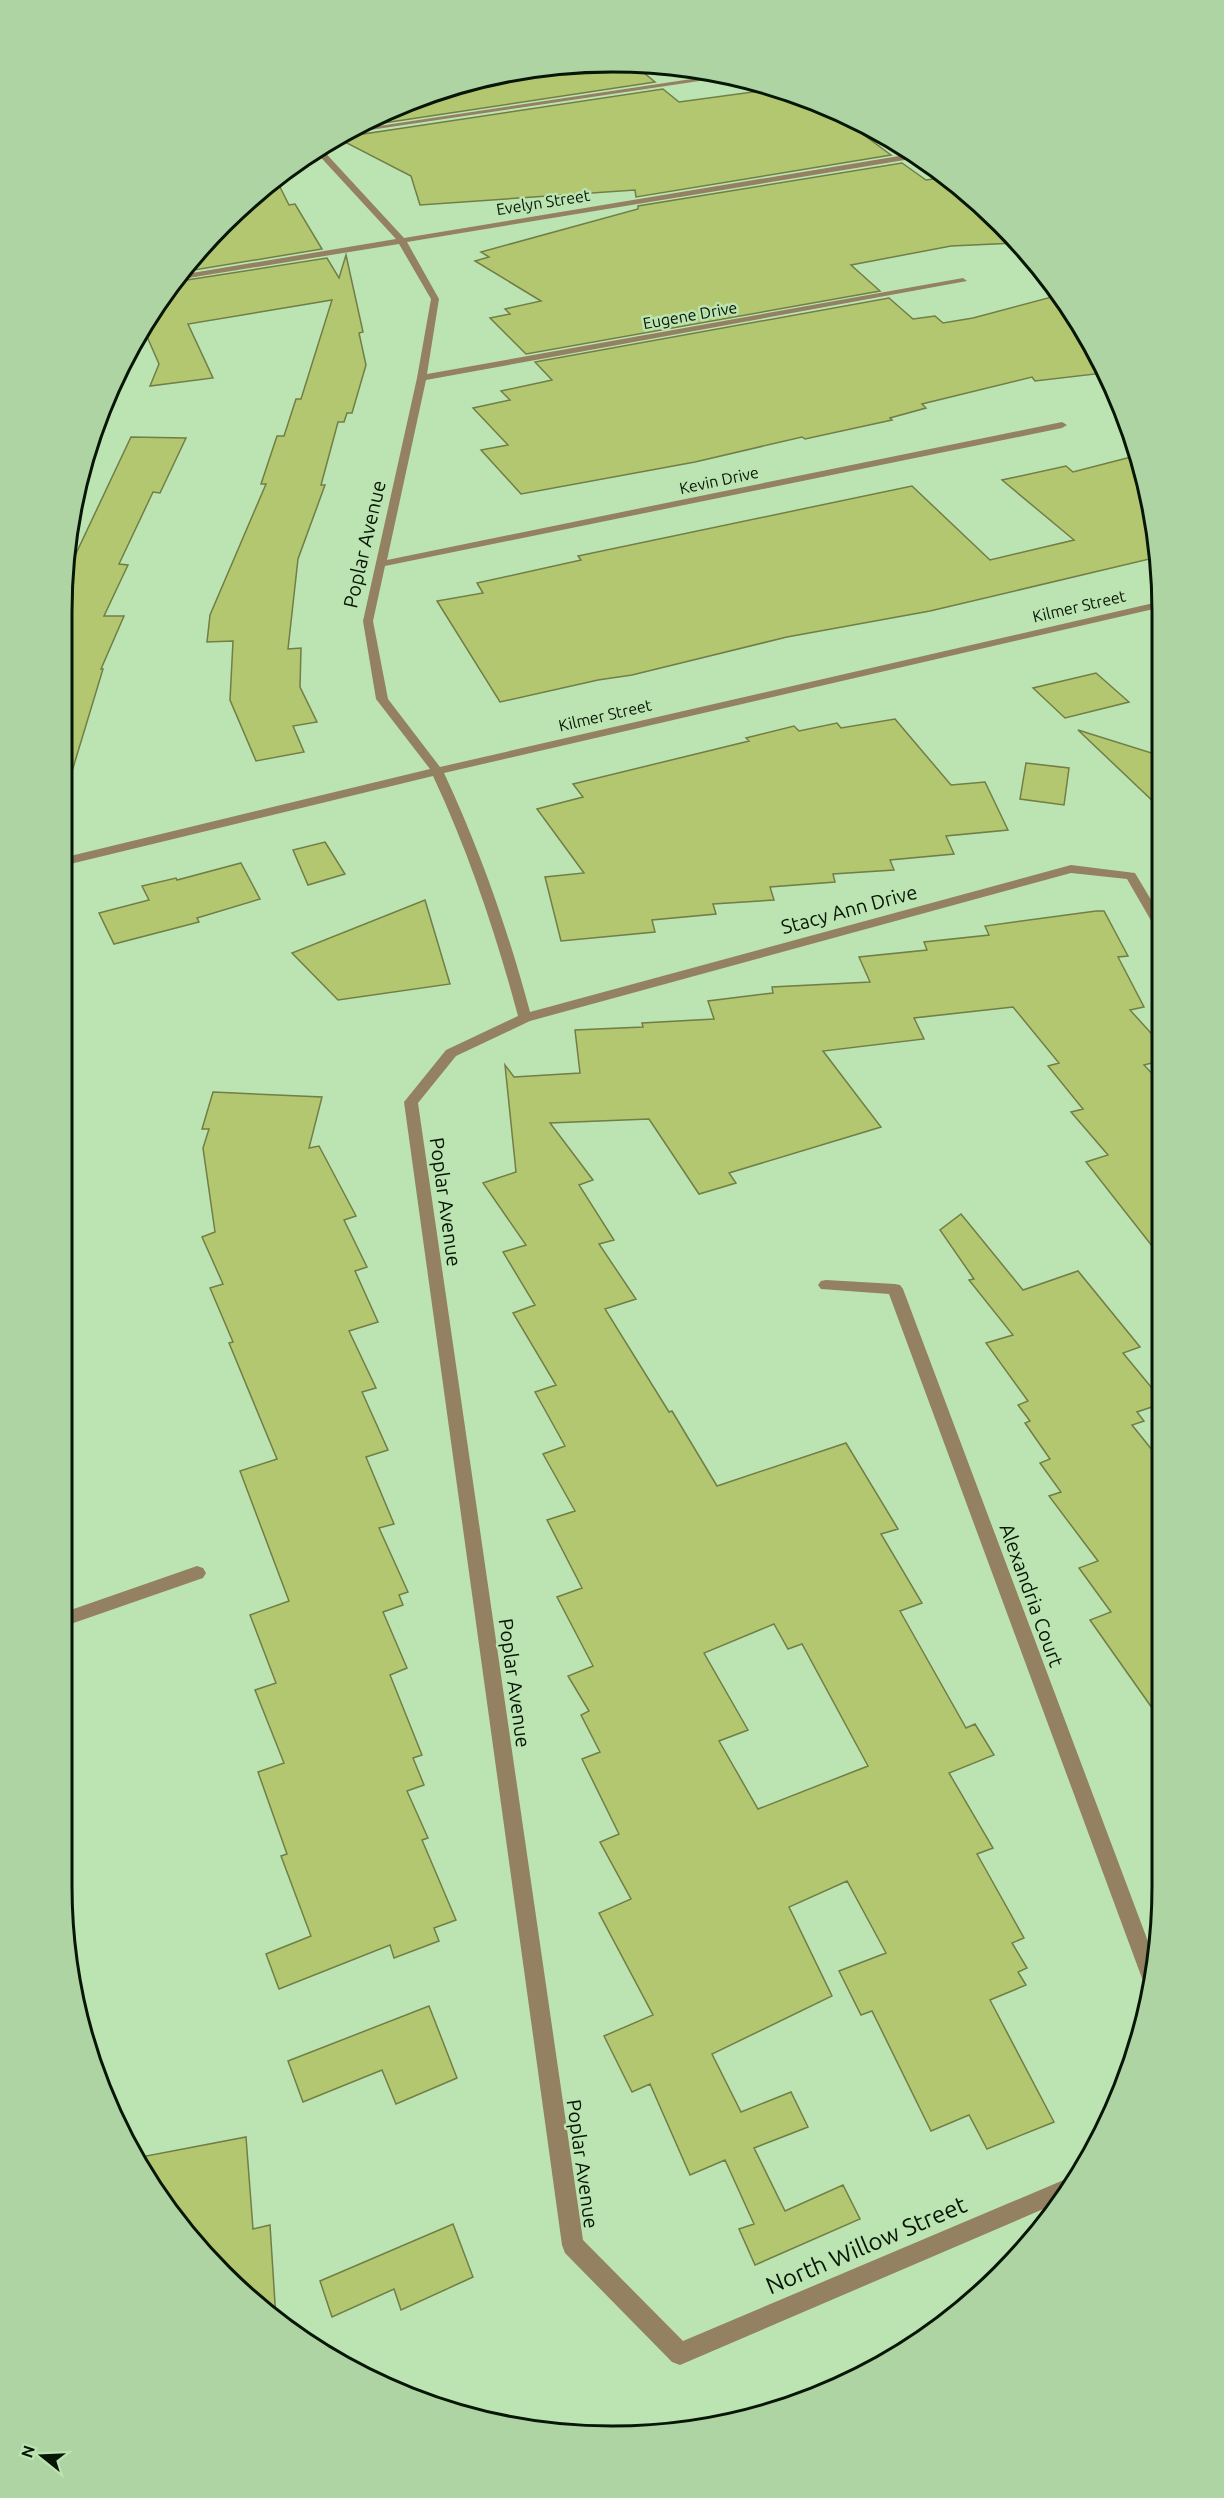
<svg xmlns="http://www.w3.org/2000/svg" width="1224" height="2498" font-family="Ubuntu,sans-serif">
<style>
.building{fill:#b3c771;stroke:#717e46;stroke-width:1.5;fill-rule:evenodd}
.lines{fill:none;stroke-linecap:round;stroke-linejoin:round}
.street{fill:#948161;fill-rule:evenodd}
.labels{text-anchor:middle;dominant-baseline:central;stroke-width:5;stroke-linejoin:round;paint-order:stroke}
.far-street-label{font-size:16px;fill:#071605;stroke:#bce4b2}
.street-label{font-size:20px;fill:#071605;stroke:#bce4b2}
.near-street-label{font-size:24px;fill:#071605;stroke:#bce4b2}
.rim{fill:none;stroke:#071605;stroke-width:3}
</style>
<rect width="100%" height="100%" fill="#bce4b2"/>
<g class="building">
<polygon points="619,62 632,63 655,82 357,127 402,103 482,79 572,66 575,68"/>
<polygon points="663,89 679,102 775,89 819,102 891,155 636,197 635,190 420,205 411,176 337,138"/>
<polygon points="902,163 926,180 941,178 969,197 1015,243 951,246 851,265 880,291 526,354 490,318 510,314 505,309 541,301 475,261 489,257 481,252 638,209 638,206"/>
<polygon points="276,179 289,205 295,204 322,249 182,272 223,222"/>
<polygon points="346,255 363,332 359,333 366,365 352,413 347,413 344,422 338,422 321,485 325,485 298,559 288,649 301,648 300,687 317,722 293,726 304,752 256,761 230,700 233,641 207,642 210,615 266,484 261,484 277,436 284,436 296,399 301,399 332,300 188,324 213,378 150,386 159,364 145,332 140,333 154,306 174,282 327,258 339,278"/>
<polygon points="1059,295 1104,373 1035,381 1032,377 922,404 926,408 890,418 892,420 805,439 802,437 695,462 521,494 481,450 508,445 473,408 510,400 501,391 552,380 535,362 889,298 913,319 935,316 943,323 973,318"/>
<polygon points="131,437 186,438 160,493 153,492 119,564 128,565 104,616 124,616 101,669 103,669 70,778 62,777 62,612 66,562 72,562"/>
<polygon points="1135,456 1158,540 1158,557 930,611 787,637 632,675 598,680 500,702 437,601 483,593 477,583 581,560 578,556 912,486 990,560 1074,540 1002,480 1066,466 1073,472"/>
<polygon points="1096,673 1129,702 1065,718 1033,688"/>
<polygon points="895,719 951,785 985,782 1008,830 946,836 954,854 890,860 894,870 833,874 835,882 770,887 774,900 713,904 716,914 652,920 655,932 561,941 545,877 584,873 537,809 583,797 573,784 749,741 746,738 794,726 799,731 837,723 841,728"/>
<polygon points="1078,730 1158,755 1159,807"/>
<polygon points="1026,763 1069,768 1064,805 1020,799"/>
<polygon points="325,842 345,874 308,885 293,850"/>
<polygon points="241,863 260,899 197,918 199,922 114,944 99,913 149,900 142,886 176,878 177,880"/>
<polygon points="425,900 450,984 338,1000 292,953"/>
<path d="M1096 911H1104L1128 956 1118 957 1144 1007 1130 1010 1160 1043V1061L1144 1065 1160 1082V1256L1086 1162 1108 1155 1071 1112 1083 1109 1048 1066 1059 1063 1013 1007 914 1018 924 1039 823 1051 881 1127 729 1173 736 1183 699 1194 649 1119 550 1123 593 1180 579 1185 614 1240 599 1244 636 1299 605 1309 669 1412 672 1411 717 1486 846 1443 898 1529 881 1534 922 1603 900 1611 966 1728 975 1724 994 1755 949 1773 993 1848 977 1854 1024 1938 1012 1943 1027 1968 1018 1972 1026 1985 990 2000 1054 2122 987 2149 969 2115 931 2131 872 2011 861 2015 839 1971 886 1953 847 1881 789 1907 832 1996 712 2054 741 2112 791 2092 808 2127 754 2148 785 2211 843 2185 860 2219 755 2265 739 2229 754 2224 725 2160 690 2175 650 2084 632 2092 604 2036 653 2015 599 1913 631 1899 600 1842 619 1834 582 1759 600 1752 581 1715 589 1711 568 1676 593 1666 557 1597 582 1588 547 1520 575 1511 543 1454 565 1446 535 1392 556 1385 513 1313 535 1305 503 1252 526 1245 483 1183 516 1172 505 1065 514 1077 580 1073 575 1030 643 1027 642 1023 714 1019 708 1001 773 993 772 987 870 982 859 957 927 950 924 942 989 935 985 926ZM774 1624 788 1649 802 1644 868 1766 758 1809 719 1741 748 1730 704 1653Z"/>
<polygon points="213,1092 322,1097 309,1148 319,1146 356,1216 344,1220 367,1267 355,1271 378,1322 349,1331 376,1388 362,1392 388,1450 366,1457 394,1524 379,1528 408,1592 399,1595 403,1605 383,1612 407,1668 390,1675 422,1755 413,1758 424,1785 407,1791 428,1838 422,1840 456,1920 434,1928 439,1941 394,1958 390,1945 279,1989 266,1954 311,1936 281,1856 287,1854 258,1772 284,1763 255,1690 276,1683 250,1615 289,1601 240,1471 277,1459 229,1343 233,1342 210,1288 223,1284 202,1237 215,1232 203,1148 209,1129 202,1129"/>
<polygon points="961,1214 1023,1290 1078,1271 1140,1347 1123,1353 1161,1399 1161,1404 1137,1412 1144,1421 1132,1425 1161,1461 1162,1722 1090,1620 1111,1612 1079,1568 1098,1561 1049,1496 1061,1492 1040,1463 1050,1459 1025,1423 1030,1421 1018,1405 1028,1401 986,1343 1013,1335 969,1280 974,1279 940,1230"/>
<polygon points="429,2006 457,2078 396,2104 382,2070 303,2102 288,2061"/>
<polygon points="246,2137 253,2229 270,2225 276,2319 249,2300 175,2221 141,2157"/>
<polygon points="453,2224 473,2277 401,2310 394,2289 332,2317 320,2281"/>
</g>
<g class="lines">
<g class="street">
<polygon points="725,74 733,76 343,134 352,130"/>
<path d="M320 147 404 238 911 154 917 158 407 242 439 299 427 374 963 278 967 281 426 380 387 560 1062 422 1067 425 1062 428 385 566 373 621 388 699 440 767 1158 602V608L444 773C480 850 508 930 530 1012L1071 865 1135 873 1159 913V928L1153 924 1127 879 1071 873 530 1021 456 1056 418 1103 583 2240 683 2341 1066 2179 1073 2176 1077 2177 1062 2201 680 2365 672 2362 565 2253 562 2245 404 1102 446 1050 518 1016C496 934 469 853 433 776L62 866V858L430 769 376 699 363 621 417 378 431 299 399 244 176 280 180 275 396 239 314 150Z"/>
<polygon points="826,1280 895,1284 900,1285 903,1289 1155,1960 1152,1990 1146,1988 1143,1981 889,1294 821,1289 818,1285 821,1281"/>
<polygon points="197,1566 203,1568 206,1573 203,1578 62,1627 62,1613"/>
</g>
</g>
<g class="labels">
<g class="far-street-label">
<text transform="translate(543 202) rotate(-9)">Evelyn Street</text>
<text transform="translate(690 315) rotate(-10)">Eugene Drive</text>
<text transform="translate(719 480) rotate(-12)">Kevin Drive</text>
<text transform="translate(1079 606) rotate(-13)">Kilmer Street</text>
<text transform="translate(605 715) rotate(-13)">Kilmer Street</text>
</g>
<g class="street-label">
<text transform="translate(364 544) rotate(-77)">Poplar Avenue</text>
<text transform="translate(849 909) rotate(-15)">Stacy Ann Drive</text>
<text transform="translate(446 1202) rotate(82)">Poplar Avenue</text>
<text transform="translate(1032 1595) rotate(70)">Alexandria Court</text>
<text transform="translate(515 1683) rotate(82)">Poplar Avenue</text>
<text transform="translate(583 2164) rotate(82)">Poplar Avenue</text>
</g>
<g class="near-street-label">
<text transform="translate(866 2245) rotate(-23)">North Willow Street</text>
</g>
</g>
<path d="M0 0H1224V2498H0ZM612 72H612A540 540 0 0 1 1152 612V1886A540 540 0 0 1 612 2426H612A540 540 0 0 1 72 1886V612A540 540 0 0 1 612 72Z" fill="#aed4a4" fill-rule="evenodd"/>
<path class="rim" d="M612 72H612A540 540 0 0 1 1152 612V1886A540 540 0 0 1 612 2426H612A540 540 0 0 1 72 1886V612A540 540 0 0 1 612 72Z"/>
<g transform="translate(42 2456) rotate(288)" stroke="#bce4b2" stroke-width="4.5" paint-order="stroke">
<path d="M0-4.5L10 22L0 15L-10 22Z" fill="#071605"/>
<text y="-9" font-size="16" font-weight="bold" text-anchor="middle" fill="#071605">N</text>
</g>
</svg>
